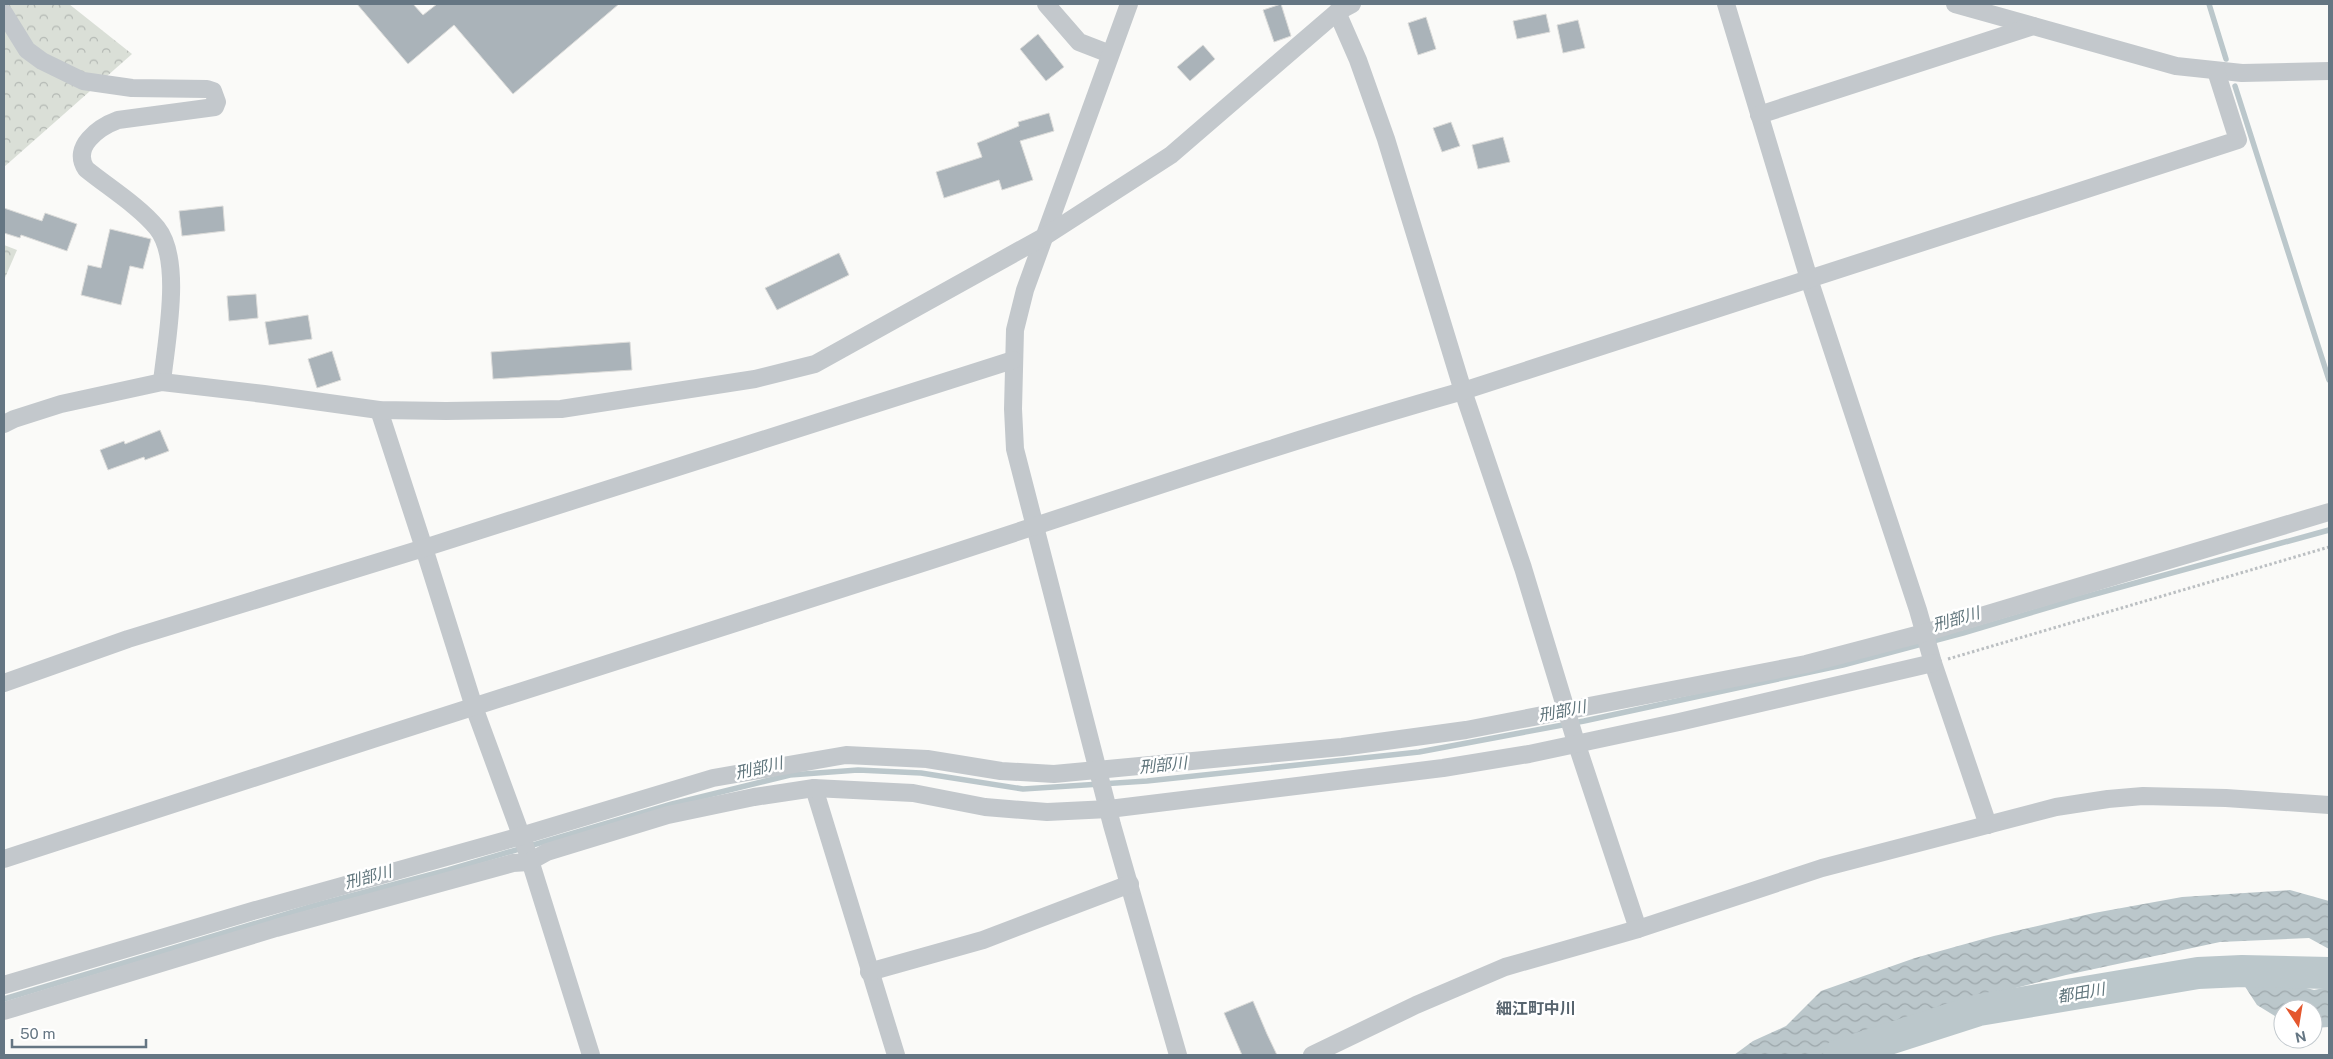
<svg xmlns="http://www.w3.org/2000/svg" width="2333" height="1059" font-family="'Public Sans','Noto Sans JP',sans-serif">
<style>
.forest{fill:url(#forest-crowns)}
.water{fill:url(#water-waves)}
.lines{fill:none;stroke-linecap:round;stroke-linejoin:round}
.stream{stroke:#bbc7cb;stroke-width:5.5}
.river{stroke:#bbc7cb;stroke-width:32}
.building{fill:#aab3b9;stroke:#dcdcda}
.path{stroke:#bbbfc2;stroke-width:3;stroke-dasharray:2.5 2.5;stroke-linecap:butt}
.minor{stroke:#c3c8cc;stroke-width:18}
.labels{text-anchor:middle;dominant-baseline:central;stroke-width:5;stroke-linejoin:round;paint-order:stroke}
.water-label{font-size:16px;font-style:italic;fill:#60757c;stroke:#fff}
.neighbourhood-label{font-size:16px;font-weight:bold;fill:#57646e;stroke:#fff}
</style>
<defs>
<pattern id="forest-crowns" width="20" height="18" patternUnits="userSpaceOnUse" patternTransform="scale(1.25)"><rect width="20" height="18" fill="#dadfd7"/><path d="M2 6a3 3 0 1 1 6 0M12 15a3 3 0 1 1 6 0" fill="none" stroke="#b4b9b4"/></pattern>
<pattern id="water-waves" width="16" height="10" patternUnits="userSpaceOnUse" patternTransform="scale(1.25)"><rect width="16" height="10" fill="#bbc7cb"/><path d="M0 5q4-4 8 0t8 0" fill="none" stroke="#9ca6aa"/></pattern>
</defs>
<rect width="100%" height="100%" fill="#fafaf8"/>
<g class="forest">
<polygon points="4,4 69,4 132,54 4,167"/>
<polygon points="4,245 17,250 4,280"/>
</g>
<g class="water">
<polygon points="2290,890 2329,901 2329,949 2309,938 2220,942 2066,975 1961,1002 1928,1016 1883,1055 1734,1055 1753,1041 1786,1026 1821,991 1915,958 1994,936 2094,913 2182,897"/>
<polygon points="2242,982 2284,982 2314,990 2329,987 2329,1027 2313,1028 2313,1009 2283,1009 2283,1021 2257,1005"/>
</g>
<g class="lines">
<g class="stream">
<polyline points="2209,4 2226,59"/>
<polyline points="2235,86 2329,380"/>
<polyline points="4,999 313,906 448,870 672,804 790,775 858,770 921,773 1023,789 1147,781 1419,752 1584,721 1843,665 1963,633 2077,599 2329,530"/>
</g>
<polyline class="river" points="1839,1055 1979,1010 2198,973 2242,971 2329,973"/>
</g>
<g class="building">
<polygon points="357,4 413,4 423,15 437,4 619,4 513,94 454,25 408,64"/>
<polygon points="1281,4 1291,36 1274,42 1263,10"/>
<polygon points="1546,14 1550,32 1517,39 1513,21"/>
<polygon points="1426,17 1436,49 1418,55 1408,23"/>
<polygon points="1578,20 1585,48 1563,53 1557,25"/>
<polygon points="1038,34 1064,67 1046,81 1020,49"/>
<polygon points="1203,45 1215,59 1190,81 1177,67"/>
<polygon points="1049,113 1054,131 1020,141 1033,180 1002,190 999,180 944,198 936,172 982,157 977,143 1019,126 1018,122"/>
<polygon points="1451,122 1460,146 1442,152 1433,128"/>
<polygon points="1503,137 1510,162 1478,169 1472,145"/>
<polygon points="223,206 225,231 182,236 179,211"/>
<polygon points="4,208 42,221 45,213 77,224 67,251 21,235 20,238 4,233"/>
<polygon points="110,229 151,239 143,269 130,266 121,305 81,295 88,265 101,268"/>
<polygon points="839,253 849,275 777,310 765,288"/>
<polygon points="256,294 258,318 229,321 227,296"/>
<polygon points="308,315 312,339 269,345 265,322"/>
<polygon points="630,342 632,370 493,379 491,352"/>
<polygon points="332,351 341,380 317,388 308,359"/>
<polygon points="160,430 169,451 145,460 144,457 108,470 100,450 124,441 125,444"/>
<polygon points="1253,1001 1267,1034 1277,1055 1242,1055 1224,1013"/>
</g>
<g class="lines">
<polyline class="path" points="1948,659 2329,547"/>
<g class="minor">
<polyline points="1046,4 1079,42 1110,54"/>
<polyline points="1129,4 1025,290 1015,330 1013,409 1015,449 1112,825 1178,1055"/>
<polyline points="1726,4 1809,279 1918,610 1933,663 1988,825"/>
<polyline points="1955,4 2176,66 2242,73 2329,71"/>
<polyline points="1337,12 1358,60 1386,139 1463,391 1523,568 1575,739 1638,929"/>
<path d="M4 13 27 50 42 61 83 81 132 88 207 89 213 91 217 102 215 107 118 120C99 127 71 147 86 169 108 187 139 206 157 228 183 260 166 342 162 382"/>
<polyline points="1759,115 2033,26"/>
<polyline points="379,410 424,548 474,707 528,854 591,1055"/>
<polyline points="4,424 14,419 61,404 162,382 264,394 379,410 446,411 561,409 755,379 815,364 1047,235 1171,155 1337,12 1352,4"/>
<polyline points="4,683 128,639 424,548 1013,360"/>
<polyline points="814,788 896,1055"/>
<path d="M4 859C299 761 595 669 891 573 1082 512 1271 445 1463 391L2238 140 2216 71"/>
<polyline points="869,972 983,940 1130,884"/>
<polyline points="4,985 256,910 521,836 713,778 846,755 927,759 1001,771 1054,774 1342,747 1466,730 1806,664 1924,633 2329,512"/>
<polyline points="4,1011 276,928 513,863 529,862 547,852 668,815 754,797 814,788 913,793 985,807 1047,812 1109,809 1443,768 1529,754 1679,722 1933,663"/>
<polyline points="1312,1055 1416,1005 1505,967 1638,929 1822,868 2056,807 2108,799 2143,796 2226,798 2329,805"/>
</g>
</g>
<g class="labels">
<g class="water-label">
<text transform="translate(1956 619) rotate(-16)">刑部川</text>
<text transform="translate(1562 711) rotate(-11)">刑部川</text>
<text transform="translate(1163 765) rotate(-6)">刑部川</text>
<text transform="translate(759 768) rotate(-13)">刑部川</text>
<text transform="translate(368 877) rotate(-15)">刑部川</text>
<text transform="translate(2081 993) rotate(-10)">都田川</text>
</g>
<g class="neighbourhood-label">
<text x="1536" y="1008">細江町中川</text>
</g>
</g>
<rect width="2333" height="1059" fill="none" stroke="#657683" stroke-width="10"/>
<g transform="translate(2298 1024) rotate(168)"><circle r="24" fill="#ffffff" stroke="#c1c8cd"/>
<path d="M0-4L9 19L0 12L-9 19Z" fill="#e4572e"/>
<text y="-8" font-size="14" font-weight="bold" text-anchor="middle" fill="#657683">N</text>
</g>
<path d="M12 1039v8h134v-8" fill="none" stroke="#657683" stroke-width="2.5"/>
<text x="20" y="1039" font-size="15" fill="#657683" stroke="#ffffff" stroke-width="4" paint-order="stroke">50 m</text>
</svg>
